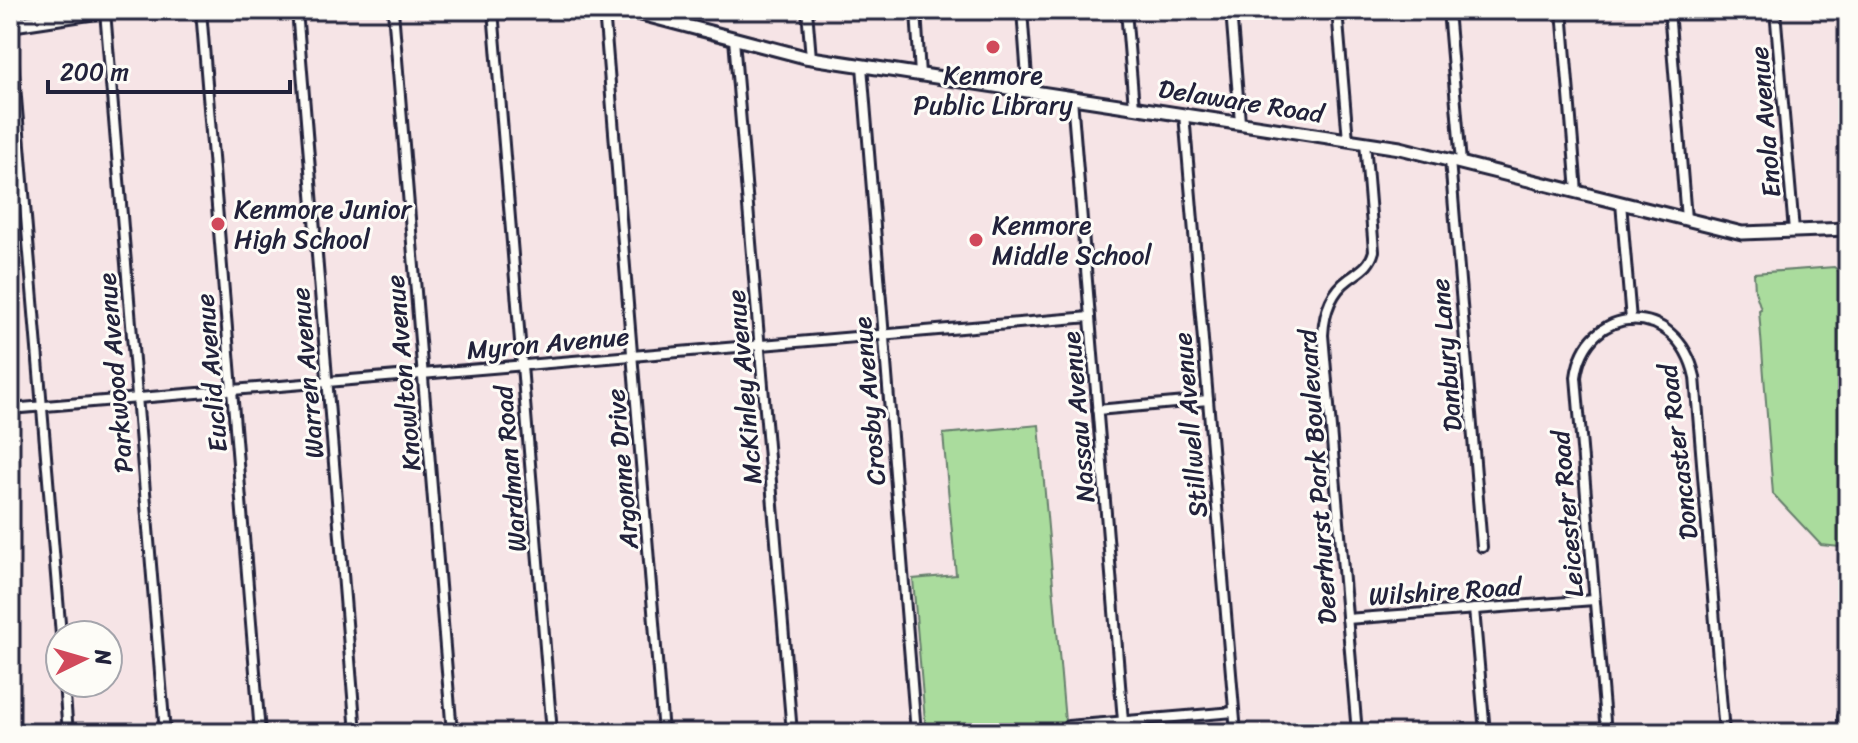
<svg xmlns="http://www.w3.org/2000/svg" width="1858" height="743" font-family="Sriracha,sans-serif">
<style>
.green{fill:#aadc9d;stroke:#667f6c;stroke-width:2}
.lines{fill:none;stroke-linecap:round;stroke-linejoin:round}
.street-casing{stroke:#22223b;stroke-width:14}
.secondary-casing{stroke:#22223b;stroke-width:17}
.primary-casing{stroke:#22223b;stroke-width:18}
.street{stroke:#fdfcf7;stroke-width:8}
.secondary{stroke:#fdfcf7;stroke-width:11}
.primary{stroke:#fdfcf7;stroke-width:12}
.poi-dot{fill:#d1495b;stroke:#fdfcf7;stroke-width:3}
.labels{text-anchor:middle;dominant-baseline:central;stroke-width:6;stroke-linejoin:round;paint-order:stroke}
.poi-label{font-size:26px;fill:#22223b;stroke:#fdfcf7;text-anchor:start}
.street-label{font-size:26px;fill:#22223b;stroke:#fdfcf7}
</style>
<rect width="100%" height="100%" fill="#f6e4e6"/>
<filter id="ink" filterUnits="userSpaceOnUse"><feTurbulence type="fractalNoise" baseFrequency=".0125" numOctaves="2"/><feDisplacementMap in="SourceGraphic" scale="16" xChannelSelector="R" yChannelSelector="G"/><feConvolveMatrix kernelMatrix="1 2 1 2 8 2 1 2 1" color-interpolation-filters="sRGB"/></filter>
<g filter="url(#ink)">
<g class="green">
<polygon points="1834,267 1840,272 1848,377 1848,537 1840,547 1821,545 1773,494 1759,310 1761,309 1755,291 1754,273"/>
<polygon points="1039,425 1066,733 926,733 913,579 956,575 943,434"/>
</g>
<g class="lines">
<g class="street-casing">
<g id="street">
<polyline points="15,10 16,24"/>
<polyline points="201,10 260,733"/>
<polyline points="297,10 356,733"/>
<polyline points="393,10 452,733"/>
<polyline points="493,10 552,733"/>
<polyline points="604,10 663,733"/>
<polyline points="807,10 811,58"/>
<polyline points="916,10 920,75"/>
<polyline points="1022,10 1028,92"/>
<polyline points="1126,10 1134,107"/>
<polyline points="1231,10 1240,122"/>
<polyline points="1337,10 1348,140"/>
<polyline points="1448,10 1461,163"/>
<polyline points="1562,10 1577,192"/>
<polyline points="1669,10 1686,219"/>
<polyline points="1775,10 1794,231"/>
<polyline points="105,11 165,733"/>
<polyline points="10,26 61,635"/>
<polyline points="734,39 792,733"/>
<polyline points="862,66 916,733"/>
<polyline points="1072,98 1124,733"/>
<polyline points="1184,114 1236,733"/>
<polyline points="1450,160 1482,547"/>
<polyline points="1621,203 1631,320"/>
<polyline points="10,409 1090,317"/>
<polyline points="1097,410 1208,400"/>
<polyline points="1474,609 1485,733"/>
<polyline points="1347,619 1594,600"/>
<polyline points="64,683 68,733"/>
<polyline points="1068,726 1234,712"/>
<path d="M1357 733 1323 335C1324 313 1331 292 1349 279 1361 270 1370 266 1374 251L1365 142"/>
<path d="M1606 733 1576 377C1586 303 1677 298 1695 377L1724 733"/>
<polyline points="1844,733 1843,717 1848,704"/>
</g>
</g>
<g class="secondary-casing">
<polyline id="secondary" points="626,10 805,57 1400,148 1742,233 1848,229"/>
</g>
<g class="primary-casing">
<polyline id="primary" points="10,25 109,10"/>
</g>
<use href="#street" class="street"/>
<use href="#secondary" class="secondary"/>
<use href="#primary" class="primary"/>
</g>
</g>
<g class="poi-dot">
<circle cx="993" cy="47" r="8"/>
<circle cx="218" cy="224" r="8"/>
<circle cx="976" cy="240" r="8"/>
</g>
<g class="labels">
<g class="poi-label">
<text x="993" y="75" text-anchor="middle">Kenmore<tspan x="993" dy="30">Public Library</tspan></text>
<text x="234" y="209">Kenmore Junior<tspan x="234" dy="30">High School</tspan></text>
<text x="992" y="225">Kenmore<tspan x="992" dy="30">Middle School</tspan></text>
</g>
<g class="street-label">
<text transform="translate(1241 101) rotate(9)">Delaware Road</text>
<text transform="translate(1765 122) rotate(-95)">Enola Avenue</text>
<text transform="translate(548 343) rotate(-5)">Myron Avenue</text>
<text transform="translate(1446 355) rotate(-95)">Danbury Lane</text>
<text transform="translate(115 373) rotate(-95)">Parkwood Avenue</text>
<text transform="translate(211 373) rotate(-95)">Euclid Avenue</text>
<text transform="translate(307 373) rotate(-95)">Warren Avenue</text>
<text transform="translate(403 373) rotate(-95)">Knowlton Avenue</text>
<text transform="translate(744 387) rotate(-95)">McKinley Avenue</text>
<text transform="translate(869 401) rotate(-95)">Crosby Avenue</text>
<text transform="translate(1078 417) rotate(-95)">Nassau Avenue</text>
<text transform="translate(1190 425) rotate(-95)">Stillwell Avenue</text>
<text transform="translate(1678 452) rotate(-97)">Doncaster Road</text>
<text transform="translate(510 469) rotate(-95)">Wardman Road</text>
<text transform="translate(622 469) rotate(-95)">Argonne Drive</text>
<text transform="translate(1317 477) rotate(-94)">Deerhurst Park Boulevard</text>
<text transform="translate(1567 514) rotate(-95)">Leicester Road</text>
<text transform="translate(1445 591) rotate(-4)">Wilshire Road</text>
</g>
</g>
<rect width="1858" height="743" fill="none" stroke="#fdfcf7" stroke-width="40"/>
<rect x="20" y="20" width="1818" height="703" fill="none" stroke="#22223b" stroke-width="3" filter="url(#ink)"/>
<g transform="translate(84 659) rotate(85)"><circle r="38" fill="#fdfcf7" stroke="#a5a5ac" stroke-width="2"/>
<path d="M0-6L14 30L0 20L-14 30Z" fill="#d1495b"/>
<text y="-12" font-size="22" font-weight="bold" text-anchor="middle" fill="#22223b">N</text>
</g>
<path d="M48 80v12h242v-12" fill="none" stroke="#22223b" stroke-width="4"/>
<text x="60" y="80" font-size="24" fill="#22223b" stroke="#fdfcf7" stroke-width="6" paint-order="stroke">200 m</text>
</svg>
